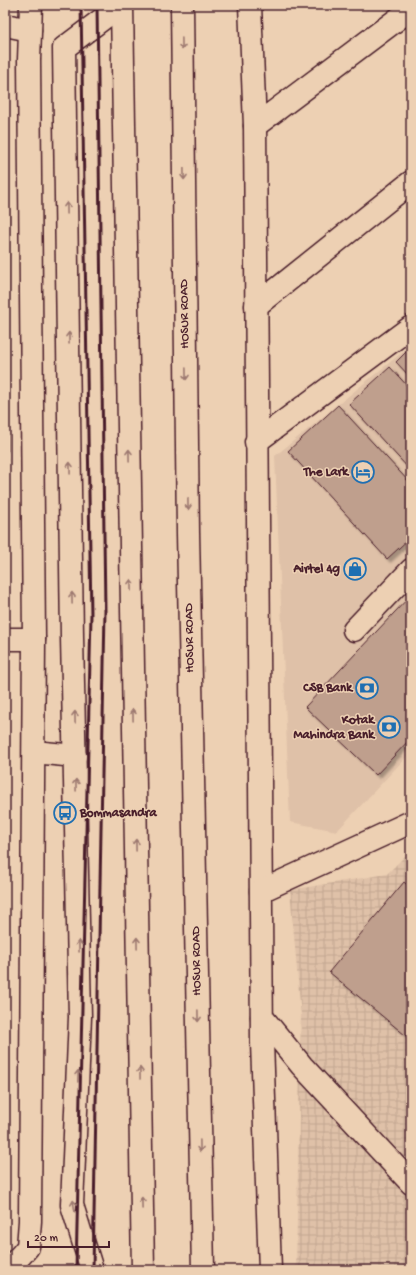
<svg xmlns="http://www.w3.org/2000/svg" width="416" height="1275" font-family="'Gochi Hand',sans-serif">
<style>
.built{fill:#dfc1a8}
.industrial{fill:url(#industrial-grid)}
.grass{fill:#d2b49d;stroke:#8e6a64}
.building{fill:#bf9f8d;stroke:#4a1f2b;filter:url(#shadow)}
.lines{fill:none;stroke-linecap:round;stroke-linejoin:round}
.minor-casing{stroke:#4a1f2b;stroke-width:25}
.major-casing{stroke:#4a1f2b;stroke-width:25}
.highway-casing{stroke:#4a1f2b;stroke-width:25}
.minor{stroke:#edd0b3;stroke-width:22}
.major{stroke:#edd0b3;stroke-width:22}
.highway{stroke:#edd0b3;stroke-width:22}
.rail{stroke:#4a1f2b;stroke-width:3}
.oneway{stroke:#9c786f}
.labels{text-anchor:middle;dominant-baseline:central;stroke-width:3;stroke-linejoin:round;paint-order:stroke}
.street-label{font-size:13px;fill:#4a1f2b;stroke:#edd0b3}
.poi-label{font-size:13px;font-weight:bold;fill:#4a1f2b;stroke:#edd0b3;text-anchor:end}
</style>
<defs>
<pattern id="industrial-grid" width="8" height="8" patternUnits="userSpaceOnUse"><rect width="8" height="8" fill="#dfc1a8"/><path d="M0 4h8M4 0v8" fill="none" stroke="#c1a591"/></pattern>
<filter id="shadow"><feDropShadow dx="3.5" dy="3.5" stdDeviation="1" flood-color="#0004"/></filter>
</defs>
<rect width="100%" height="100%" fill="#edd0b3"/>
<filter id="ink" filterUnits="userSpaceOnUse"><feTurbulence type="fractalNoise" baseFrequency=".025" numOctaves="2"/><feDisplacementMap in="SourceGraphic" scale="8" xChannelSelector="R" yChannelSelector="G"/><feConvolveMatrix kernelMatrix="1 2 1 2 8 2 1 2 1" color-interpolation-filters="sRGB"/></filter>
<g filter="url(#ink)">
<polygon class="built" points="411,345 411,752 337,831 290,822 275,456"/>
<g class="industrial">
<polygon points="5,5 7,5 9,75 7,1215 5,1217"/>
<polygon points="411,850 411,1270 296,1270 301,1015 290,890 387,874"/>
</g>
<polygon class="grass" points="5,130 9,130 8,451 5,451"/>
<g class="building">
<polygon points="411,347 411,378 396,362"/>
<polygon points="390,367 411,390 411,471 349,404"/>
<polygon points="338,405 411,484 411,537 387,559 288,451"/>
<polygon points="411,595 411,738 376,775 305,707"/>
<polygon points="404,882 411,888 411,1040 329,972"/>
</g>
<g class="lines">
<g class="minor-casing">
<g id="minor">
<polyline points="250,5 255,126 262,1042 270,1270"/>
<polyline points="5,25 30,30"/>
<polyline points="255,126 411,9"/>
<polyline points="256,306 411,182"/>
<polyline points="256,442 411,327"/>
<polyline points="354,630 411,570"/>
<polyline points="34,752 75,756"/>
<polyline points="261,891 411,822"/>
<polyline points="262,1017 302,1066 411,1183"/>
<polyline points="8,1270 28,1247 30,1221 34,639 29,60 31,5"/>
<polyline points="92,1270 72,1205 80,1017 72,637 64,48 121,5"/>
</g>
</g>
<g class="major-casing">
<polyline id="major" points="5,639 34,639"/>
</g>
<g class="highway-casing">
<g id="highway">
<polyline points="122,5 143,1270"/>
<polyline points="182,5 188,533 203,1270"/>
</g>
</g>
<use href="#minor" class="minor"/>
<use href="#major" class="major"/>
<use href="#highway" class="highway"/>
<g class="rail">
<polyline points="76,1270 91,615 81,5"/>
<polyline points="93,1270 105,610 97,5"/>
</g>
</g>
<defs><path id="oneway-shaft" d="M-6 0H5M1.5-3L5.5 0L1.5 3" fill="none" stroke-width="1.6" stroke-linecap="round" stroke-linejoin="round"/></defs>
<g class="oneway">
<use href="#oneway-shaft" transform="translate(182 44) rotate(89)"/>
<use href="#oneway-shaft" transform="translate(184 174) rotate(89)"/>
<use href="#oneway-shaft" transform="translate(67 208) rotate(-91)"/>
<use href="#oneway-shaft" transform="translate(69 338) rotate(-91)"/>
<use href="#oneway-shaft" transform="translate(186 374) rotate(89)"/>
<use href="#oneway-shaft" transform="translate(129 455) rotate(-91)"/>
<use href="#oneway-shaft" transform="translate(70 468) rotate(-91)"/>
<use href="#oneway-shaft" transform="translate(188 504) rotate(89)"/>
<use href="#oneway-shaft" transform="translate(131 585) rotate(-91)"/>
<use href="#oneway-shaft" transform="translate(72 598) rotate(-91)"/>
<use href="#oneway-shaft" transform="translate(133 715) rotate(-91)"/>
<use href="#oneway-shaft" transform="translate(75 717) rotate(-91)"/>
<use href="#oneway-shaft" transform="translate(76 785) rotate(-91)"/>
<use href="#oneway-shaft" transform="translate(136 845) rotate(-91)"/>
<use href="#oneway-shaft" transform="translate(137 943) rotate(-91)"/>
<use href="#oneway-shaft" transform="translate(79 946) rotate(-91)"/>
<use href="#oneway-shaft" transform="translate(198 1016) rotate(89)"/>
<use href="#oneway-shaft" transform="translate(140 1073) rotate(-91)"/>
<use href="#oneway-shaft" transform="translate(78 1076) rotate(-88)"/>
<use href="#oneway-shaft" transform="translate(200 1146) rotate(89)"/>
<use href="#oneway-shaft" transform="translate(142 1203) rotate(-91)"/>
<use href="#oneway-shaft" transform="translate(74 1206) rotate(-99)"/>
</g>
</g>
<defs>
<g id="hotel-ring" transform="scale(1.15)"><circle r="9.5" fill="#edd0b3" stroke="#1f6fb2" stroke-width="1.5"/><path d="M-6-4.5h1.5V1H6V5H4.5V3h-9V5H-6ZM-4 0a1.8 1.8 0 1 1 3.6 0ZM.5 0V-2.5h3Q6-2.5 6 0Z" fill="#1f6fb2"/></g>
<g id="shop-ring" transform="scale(1.15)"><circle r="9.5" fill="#edd0b3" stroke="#1f6fb2" stroke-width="1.5"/><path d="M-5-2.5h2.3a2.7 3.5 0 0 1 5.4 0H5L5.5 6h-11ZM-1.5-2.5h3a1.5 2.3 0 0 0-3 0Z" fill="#1f6fb2"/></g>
<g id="bank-ring" transform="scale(1.15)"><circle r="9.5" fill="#edd0b3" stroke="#1f6fb2" stroke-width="1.5"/><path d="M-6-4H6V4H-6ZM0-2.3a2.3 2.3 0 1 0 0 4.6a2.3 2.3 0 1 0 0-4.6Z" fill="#1f6fb2"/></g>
<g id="bus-ring" transform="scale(1.15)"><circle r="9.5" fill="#edd0b3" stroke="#1f6fb2" stroke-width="1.5"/><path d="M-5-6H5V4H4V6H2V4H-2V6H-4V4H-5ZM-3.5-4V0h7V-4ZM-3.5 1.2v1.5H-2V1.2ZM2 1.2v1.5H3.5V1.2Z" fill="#1f6fb2"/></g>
</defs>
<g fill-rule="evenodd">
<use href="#hotel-ring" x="363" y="472"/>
<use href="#shop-ring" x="355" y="569"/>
<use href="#bank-ring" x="367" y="688"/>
<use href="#bank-ring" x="389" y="727"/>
<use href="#bus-ring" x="65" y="813"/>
</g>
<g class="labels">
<g class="street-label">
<text transform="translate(185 314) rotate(-91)">HOSUR ROAD</text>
<text transform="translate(190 638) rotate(-91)">HOSUR ROAD</text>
<text transform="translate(197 961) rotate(-91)">HOSUR ROAD</text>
</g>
<g class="poi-label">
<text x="348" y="472">The Lark</text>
<text x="340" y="569">Airtel 4g</text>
<text x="352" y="688">CSB Bank</text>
<text x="374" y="720">Kotak<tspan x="374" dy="15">Mahindra Bank</tspan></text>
<text x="80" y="813" text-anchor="start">Bommasandra</text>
</g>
</g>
<rect width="416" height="1275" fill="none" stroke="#edd0b3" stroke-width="20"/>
<rect x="10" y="10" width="396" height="1255" fill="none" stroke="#4a1f2b" stroke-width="1.5" filter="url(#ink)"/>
<path d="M28 1241v6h81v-6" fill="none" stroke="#4a1f2b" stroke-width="2"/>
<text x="34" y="1241" font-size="12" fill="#4a1f2b" stroke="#edd0b3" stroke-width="3" paint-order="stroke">20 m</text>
</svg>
